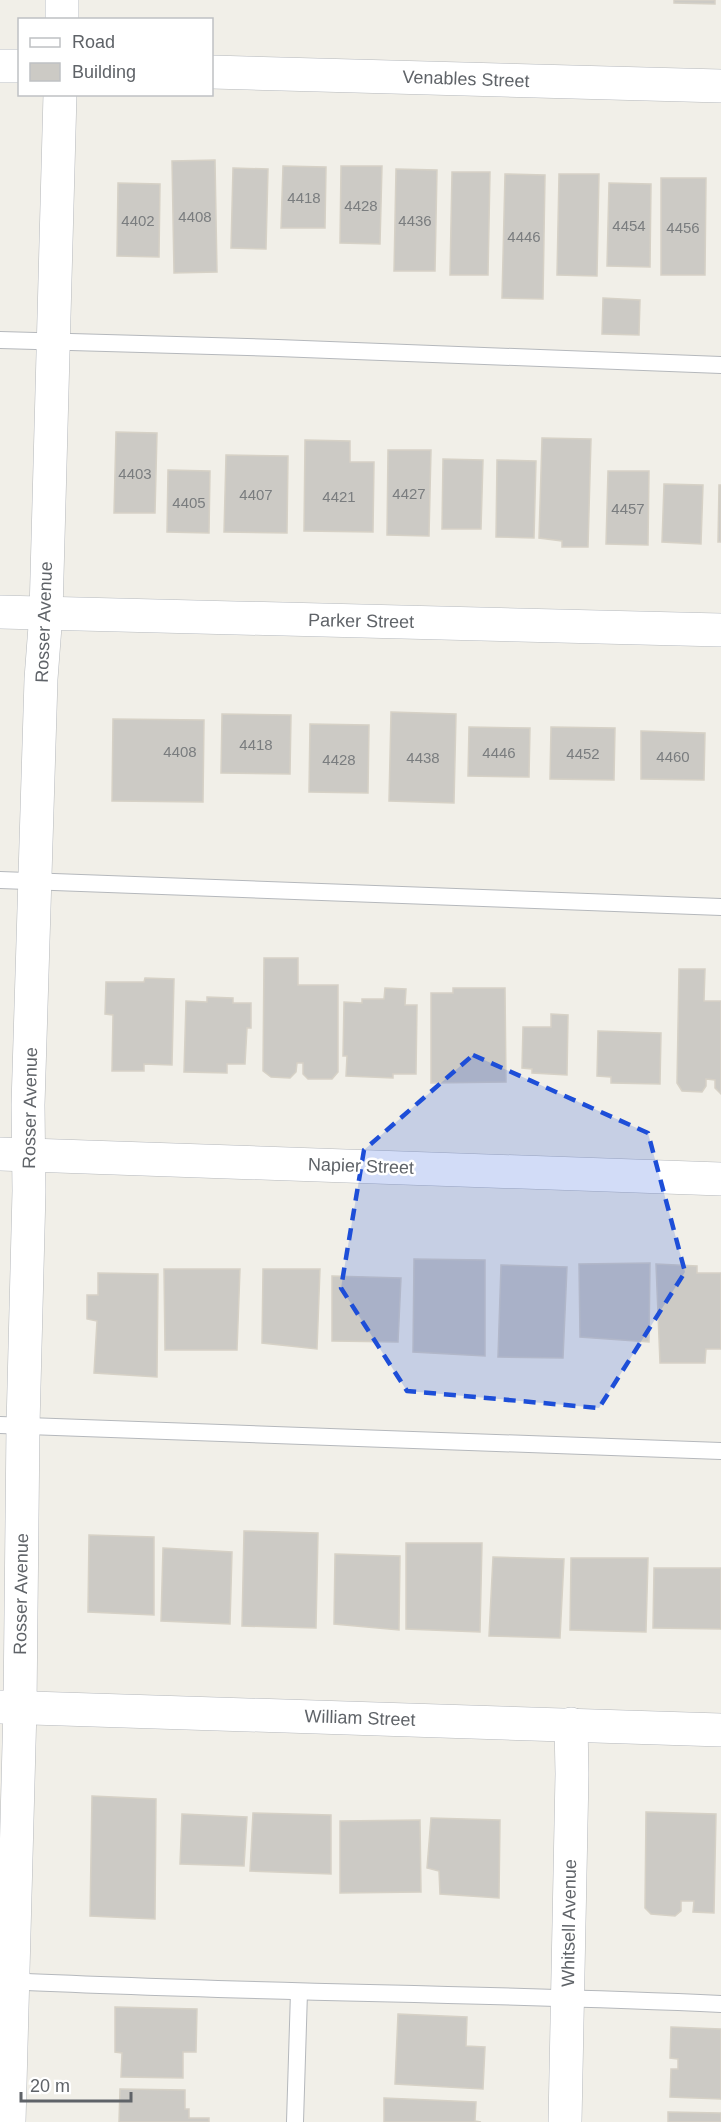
<svg xmlns="http://www.w3.org/2000/svg" width="721" height="2122" font-family="Helvetica,sans-serif">
<style>
.building{fill:#cccac5;stroke:#d6d1c6;stroke-width:1.5}
.lines{fill:none;stroke-linecap:round;stroke-linejoin:round}
.lane-casing{stroke:#b5b8bc;stroke-width:18}
.street-casing{stroke:#b5b8bc;stroke-width:34}
.secondary-casing{stroke:#b6babf;stroke-width:34}
.lane{stroke:#fff;stroke-width:16}
.street{stroke:#fff;stroke-width:33}
.secondary{stroke:#fff;stroke-width:33}
.marked{fill:#1d4ed8;fill-opacity:0.2;stroke:#1d4ed8;stroke-width:4.5;stroke-dasharray:12 8;stroke-linejoin:round}
.labels{text-anchor:middle;dominant-baseline:central;stroke-width:5;stroke-linejoin:round;paint-order:stroke}
.number-label{font-size:15px;fill:#7a7d7f}
.street-label{font-size:18px;fill:#5f6368;stroke:#fff}
</style>
<rect width="100%" height="100%" fill="#f1efe8"/>
<g class="building">
<polygon points="674,0 715,0 715,4 674,3"/>
<polygon points="215,160 217,272 174,273 172,161"/>
<polygon points="283,166 326,167 325,228 281,228"/>
<polygon points="341,166 382,166 380,244 340,243"/>
<polygon points="233,168 268,169 266,249 231,248"/>
<polygon points="396,169 437,170 435,271 394,271"/>
<polygon points="452,172 490,172 488,275 450,275"/>
<polygon points="505,174 545,175 543,299 502,298"/>
<polygon points="559,174 599,174 597,276 557,275"/>
<polygon points="661,178 706,178 705,275 661,275"/>
<polygon points="118,183 160,184 159,257 117,256"/>
<polygon points="609,183 651,184 650,267 607,266"/>
<polygon points="603,298 640,300 639,335 602,334"/>
<polygon points="116,432 157,433 155,513 114,513"/>
<polygon points="542,438 591,439 588,547 562,547 562,541 539,538"/>
<polygon points="305,440 350,441 350,462 374,462 373,532 304,531"/>
<polygon points="388,450 431,450 429,536 387,535"/>
<polygon points="226,455 288,456 287,533 224,532"/>
<polygon points="443,459 483,460 481,529 442,529"/>
<polygon points="497,460 536,461 534,538 496,537"/>
<polygon points="168,470 210,471 209,533 167,532"/>
<polygon points="608,471 649,471 648,545 606,544"/>
<polygon points="664,484 703,485 701,544 662,542"/>
<polygon points="719,485 721,485 721,542 718,542"/>
<polygon points="391,712 456,714 454,803 389,801"/>
<polygon points="222,714 291,715 290,774 221,773"/>
<polygon points="113,719 204,720 203,802 112,801"/>
<polygon points="310,724 369,725 368,793 309,792"/>
<polygon points="469,727 530,728 529,777 468,776"/>
<polygon points="551,727 615,728 614,780 550,779"/>
<polygon points="641,731 705,733 704,780 641,779"/>
<polygon points="264,958 298,958 298,985 338,985 338,1072 332,1079 308,1079 303,1074 303,1063 297,1063 296,1072 290,1078 271,1077 263,1071"/>
<polygon points="679,969 705,969 704,1001 721,1001 721,1094 715,1088 715,1080 706,1079 706,1086 702,1092 682,1091 677,1083"/>
<polygon points="145,978 174,979 172,1065 144,1064 144,1071 112,1071 113,1015 105,1014 106,982 144,982"/>
<polygon points="385,988 406,989 405,1005 417,1005 416,1074 393,1074 393,1078 346,1076 347,1056 343,1056 344,1002 362,1003 362,999 384,999"/>
<polygon points="453,988 505,988 506,1082 431,1083 431,993 453,993"/>
<polygon points="207,997 233,998 233,1003 251,1003 251,1028 247,1028 245,1064 227,1064 227,1073 184,1072 186,1001 207,1002"/>
<polygon points="551,1014 568,1015 567,1075 532,1073 532,1069 522,1068 523,1027 551,1027"/>
<polygon points="598,1031 661,1033 660,1084 611,1083 611,1077 597,1076"/>
<polygon points="414,1259 485,1260 485,1356 413,1352"/>
<polygon points="650,1263 649,1342 580,1337 579,1264"/>
<polygon points="656,1264 697,1266 697,1273 721,1273 721,1349 706,1349 705,1363 660,1363"/>
<polygon points="501,1265 567,1267 563,1358 498,1357"/>
<polygon points="164,1269 240,1269 237,1350 165,1350"/>
<polygon points="263,1269 320,1269 317,1349 262,1343"/>
<polygon points="98,1273 158,1274 157,1377 94,1373 97,1321 87,1319 87,1295 98,1295"/>
<polygon points="332,1276 401,1278 398,1342 332,1341"/>
<polygon points="244,1531 318,1533 316,1628 242,1626"/>
<polygon points="89,1535 154,1537 154,1615 88,1612"/>
<polygon points="406,1543 482,1543 480,1632 406,1629"/>
<polygon points="163,1548 232,1552 230,1624 161,1621"/>
<polygon points="335,1554 400,1556 399,1630 334,1624"/>
<polygon points="493,1557 564,1559 560,1638 489,1636"/>
<polygon points="571,1558 648,1558 646,1632 570,1630"/>
<polygon points="654,1568 721,1568 721,1629 653,1628"/>
<polygon points="92,1796 156,1799 155,1919 90,1916"/>
<polygon points="646,1812 716,1814 714,1913 693,1912 694,1901 681,1901 681,1911 675,1916 651,1914 645,1908"/>
<polygon points="253,1813 331,1815 331,1874 250,1871"/>
<polygon points="182,1814 247,1817 244,1866 180,1864"/>
<polygon points="431,1818 500,1820 499,1898 440,1894 439,1871 427,1868"/>
<polygon points="420,1820 421,1892 340,1893 340,1821"/>
<polygon points="115,2007 197,2009 196,2052 183,2052 183,2078 121,2077 122,2053 115,2052"/>
<polygon points="398,2014 467,2017 466,2046 485,2047 483,2089 395,2084"/>
<polygon points="671,2027 721,2029 721,2099 670,2097 671,2069 678,2069 678,2059 670,2058"/>
<polygon points="120,2089 185,2090 185,2109 189,2109 189,2118 209,2118 209,2122 119,2122"/>
<polygon points="384,2098 476,2102 475,2121 481,2122 384,2122"/>
<polygon points="668,2112 721,2113 721,2122 668,2122"/>
</g>
<g class="lines">
<g class="lane-casing">
<g id="lane">
<polyline points="0,340 278,348 721,365"/>
<polyline points="0,880 721,907"/>
<polyline points="0,1425 721,1451"/>
<path d="M8 1981C246 1993 484 1993 721 2004"/>
<polyline points="295,2122 299,1992"/>
</g>
</g>
<g class="street-casing">
<g id="street">
<polyline points="62,20 62,0"/>
<polyline points="0,66 20,66"/>
<polyline points="212,72 721,86"/>
<polyline points="0,1154 721,1179"/>
<polyline points="0,1707 721,1730"/>
<polyline points="9,2122 20,1707 23,1426 29,1191 28,1105 41,679 46,613 60,94"/>
<polyline points="565,2122 572,1774 571,1724"/>
</g>
</g>
<g class="secondary-casing">
<polyline id="secondary" points="0,612 721,630"/>
</g>
<use href="#lane" class="lane"/>
<use href="#street" class="street"/>
<use href="#secondary" class="secondary"/>
</g>
<path class="marked" d="M473 1055 648 1133 685 1272 599 1408 407 1391 341 1288 364 1150Z"/>
<g class="labels">
<g class="number-label">
<text x="304" y="197">4418</text>
<text x="361" y="205">4428</text>
<text x="195" y="216">4408</text>
<text x="138" y="220">4402</text>
<text x="415" y="220">4436</text>
<text x="629" y="225">4454</text>
<text x="683" y="227">4456</text>
<text x="524" y="236">4446</text>
<text x="135" y="473">4403</text>
<text x="409" y="493">4427</text>
<text x="256" y="494">4407</text>
<text x="339" y="496">4421</text>
<text x="189" y="502">4405</text>
<text x="628" y="508">4457</text>
<text x="256" y="744">4418</text>
<text x="180" y="751">4408</text>
<text x="499" y="752">4446</text>
<text x="583" y="753">4452</text>
<text x="673" y="756">4460</text>
<text x="423" y="757">4438</text>
<text x="339" y="759">4428</text>
</g>
<g class="street-label">
<text transform="translate(466 79) rotate(2)">Venables Street</text>
<text transform="translate(361 621) rotate(1)">Parker Street</text>
<text transform="translate(44 622) rotate(-88)">Rosser Avenue</text>
<text transform="translate(30 1108) rotate(-89)">Rosser Avenue</text>
<text transform="translate(361 1166) rotate(2)">Napier Street</text>
<text transform="translate(21 1594) rotate(-89)">Rosser Avenue</text>
<text transform="translate(360 1718) rotate(2)">William Street</text>
<text transform="translate(569 1923) rotate(-89)">Whitsell Avenue</text>
</g>
</g>
<rect x="18" y="18" width="195" height="78" fill="#ffffff" stroke="#bfc1c3" stroke-width="1.5"/>
<rect x="30" y="38" width="30" height="9" fill="#ffffff" stroke="#bfc1c3" stroke-width="1.5"/>
<text x="72" y="48" font-size="18" fill="#5f6368">Road</text>
<rect x="30" y="63" width="30" height="18" fill="#cccac5" stroke="#bfc1c3" stroke-width="1.5"/>
<text x="72" y="78" font-size="18" fill="#5f6368">Building</text>
<path d="M21 2092v9h110v-9" fill="none" stroke="#5f6368" stroke-width="3"/>
<text x="30" y="2092" font-size="18" fill="#5f6368" stroke="#ffffff" stroke-width="4.5" paint-order="stroke">20 m</text>
</svg>
